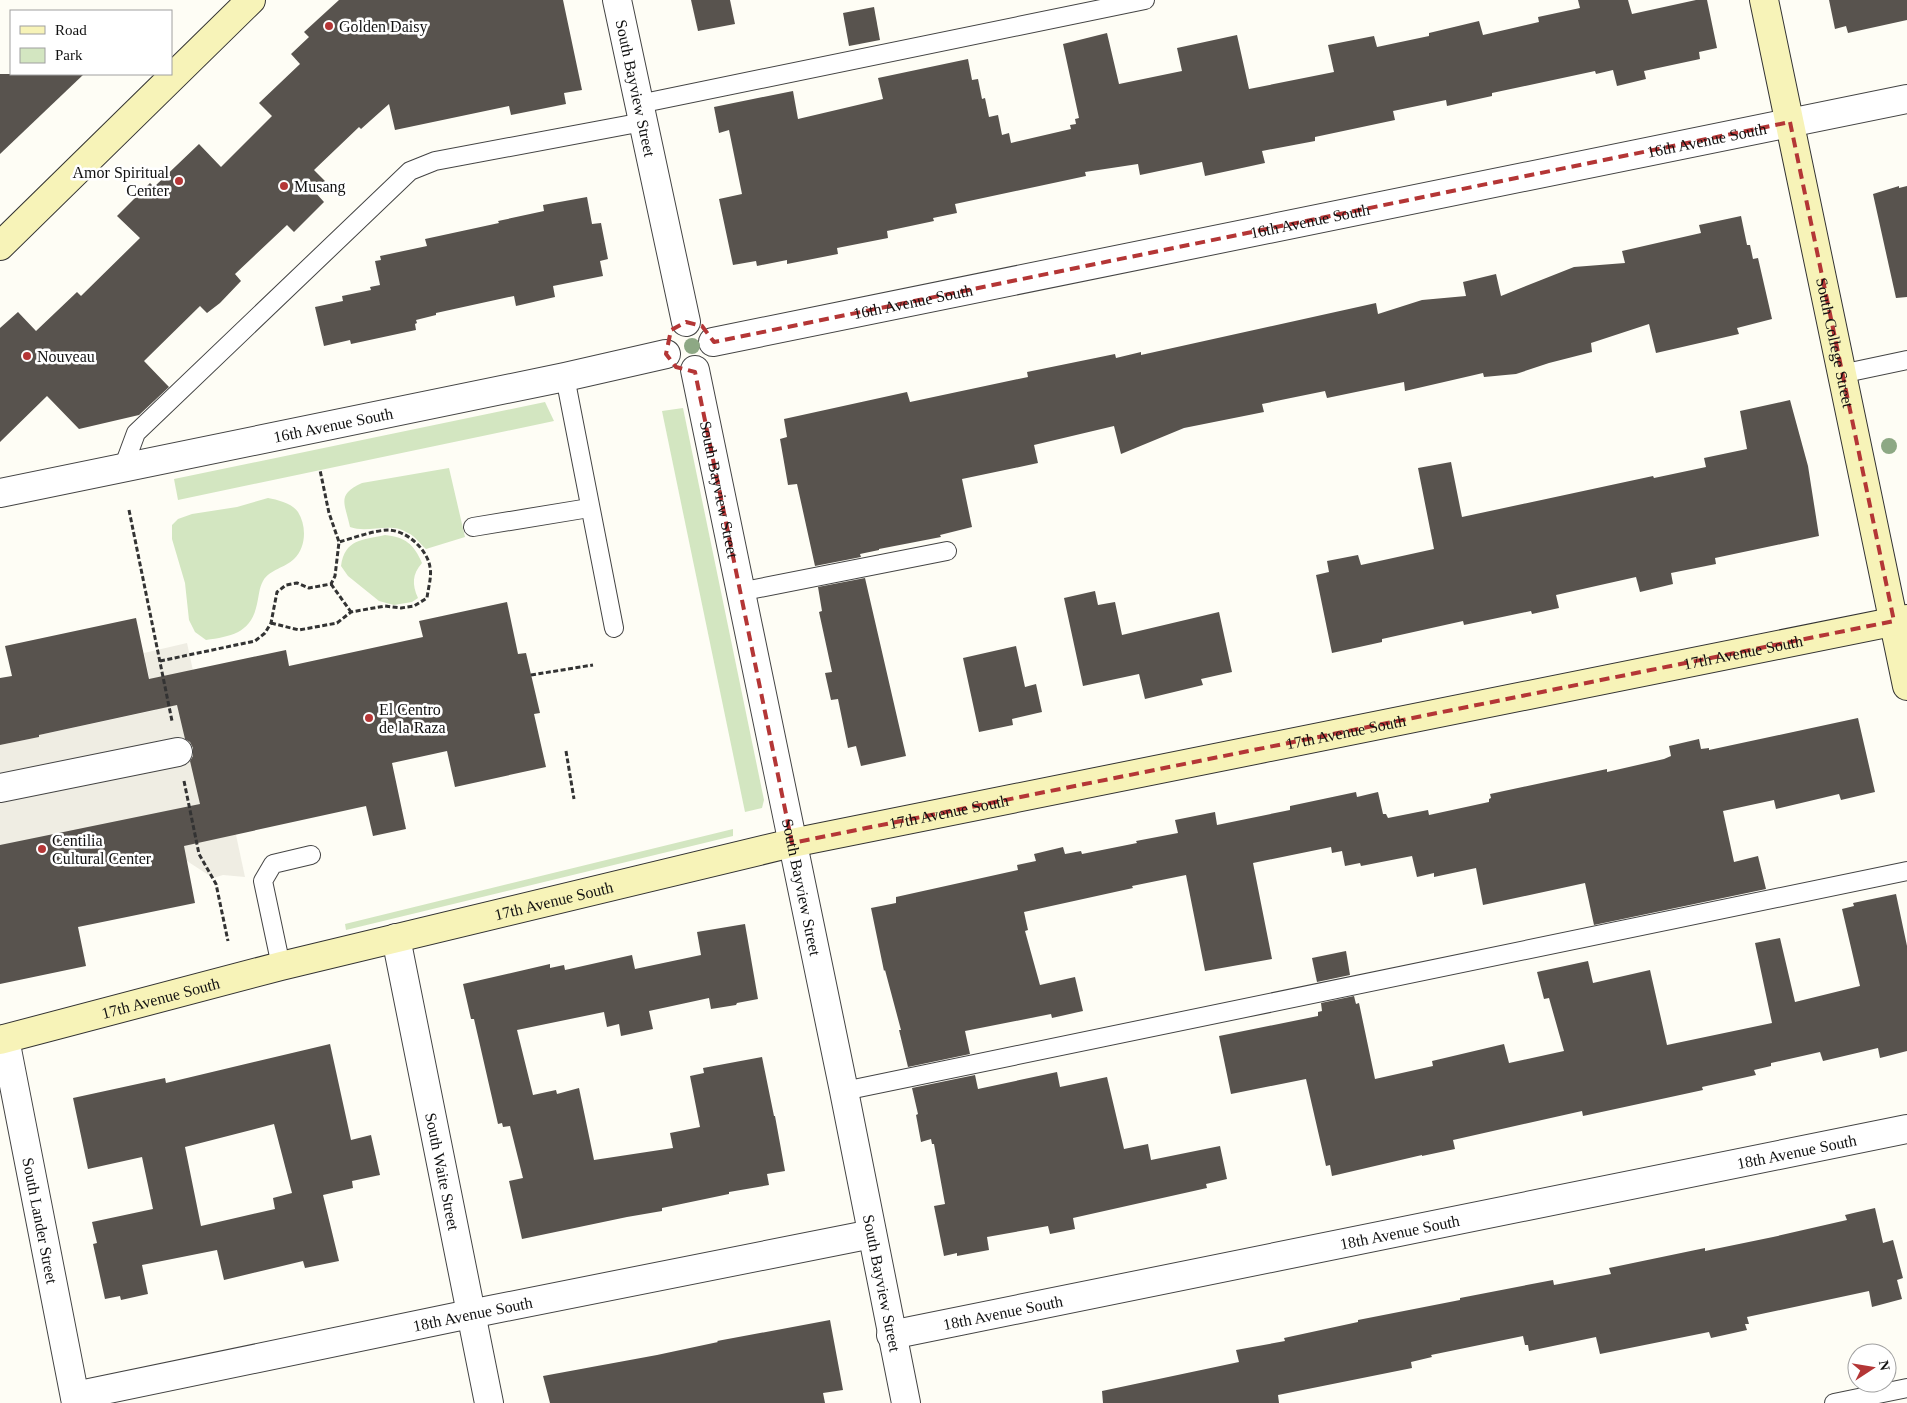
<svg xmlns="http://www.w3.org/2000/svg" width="1907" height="1403" font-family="'Times New Roman',serif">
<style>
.green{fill:#d3e6c1}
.plaza{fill:#efede3}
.building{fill:#58534e;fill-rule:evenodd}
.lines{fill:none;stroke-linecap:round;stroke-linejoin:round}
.lane-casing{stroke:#444;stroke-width:20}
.street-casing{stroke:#444;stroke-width:30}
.secondary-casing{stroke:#333;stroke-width:30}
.path{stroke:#333;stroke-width:3;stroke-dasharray:5 2.5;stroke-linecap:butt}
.lane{stroke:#fff;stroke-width:18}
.street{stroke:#fff;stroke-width:28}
.secondary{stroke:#f7f3b8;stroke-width:28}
.tree{fill:#8da884}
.marked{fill:none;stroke:#b43636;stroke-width:4;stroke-dasharray:10 6;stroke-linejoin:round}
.poi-dot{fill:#b43636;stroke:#fff;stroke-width:2}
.labels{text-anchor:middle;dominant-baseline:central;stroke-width:5;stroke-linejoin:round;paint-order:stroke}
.poi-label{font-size:16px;fill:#111;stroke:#fff;text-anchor:start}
.street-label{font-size:16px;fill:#111;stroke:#fff}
</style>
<rect width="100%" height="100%" fill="#fefdf5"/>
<g class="green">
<polygon points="545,402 554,421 178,500 174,479"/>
<polygon points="683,408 764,800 762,808 745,812 662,411"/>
<path d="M449 468 465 537 426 549C420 544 415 536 408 533 390 521 369 534 350 527 345 503 336 495 362 483Z"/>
<path d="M268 498C278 500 292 503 298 512 307 526 306 548 294 559 285 568 270 569 263 581 259 588 259 596 257 604 251 633 232 636 206 640L195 632 189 620 185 583 172 539V525L178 519 192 514 237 507Z"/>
<path d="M385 535C405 537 414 544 422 563 412 574 412 585 418 598L412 602 394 605 379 601 348 576 341 566C345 539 362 540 385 535Z"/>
<polygon points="733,829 733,836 346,930 345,924"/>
</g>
<polygon class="plaza" points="187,643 204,721 199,741 187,744 193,771 236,835 245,877 223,875 213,878 187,861 0,845 0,745 39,737 39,735 156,710 144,653"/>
<g class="building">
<polygon points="339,0 563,0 582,90 564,93 566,104 511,115 509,106 395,130 389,104 361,129 359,127 314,170 325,181 315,192 324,202 294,232 287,225 235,274 241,281 220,303 207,313 200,306 144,361 169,387 139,415 79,429 47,396 0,442 0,328 18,312 36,331 77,292 81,296 140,238 117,216 150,183 154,187 199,144 221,167 272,116 259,103 300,64 291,54 309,37 304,32"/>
<polygon points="691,0 730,0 735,24 698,31"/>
<polygon points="1578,0 1628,0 1632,14 1696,0 1707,0 1717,48 1699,52 1700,59 1644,71 1646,79 1617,86 1613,70 1596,74 1595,71 1492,93 1492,96 1447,106 1446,100 1393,111 1395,120 1315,137 1315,141 1262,151 1265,163 1205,176 1202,162 1140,175 1138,164 1085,172 1086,176 955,204 957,213 933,218 934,221 887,231 888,238 837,248 838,254 787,264 787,260 757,266 756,261 733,265 719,199 742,194 729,130 719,133 714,107 793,91 798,119 883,99 878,78 968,59 972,80 978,79 982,99 985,98 989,117 998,115 1002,135 1009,133 1011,143 1071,129 1070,125 1076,124 1075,119 1079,118 1063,44 1107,33 1119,84 1182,71 1177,48 1237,35 1249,89 1334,72 1328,45 1374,36 1377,47 1429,36 1429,33 1479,21 1483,35 1539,22 1538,17 1580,8"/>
<polygon points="1829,0 1907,0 1907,20 1848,33 1846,26 1835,29"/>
<polygon points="874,7 880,40 849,46 843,13"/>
<polygon points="0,74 84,74 0,154"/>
<polygon points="1899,186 1899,188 1907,186 1907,297 1896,298 1873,194"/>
<polygon points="587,197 592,224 601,223 608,259 600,261 603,276 553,286 555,297 516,306 514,296 436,313 436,315 416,320 417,323 415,324 416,330 351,344 350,340 324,346 315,307 343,301 342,296 371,290 370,287 380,285 375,261 381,260 380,256 427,246 425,239 499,223 498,221 544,211 543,205"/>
<polygon points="1741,216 1747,245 1750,245 1753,259 1758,258 1772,319 1737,328 1739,334 1656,353 1649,324 1591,343 1592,352 1549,363 1516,374 1484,377 1483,373 1405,391 1404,382 1327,398 1325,391 1262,404 1264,412 1184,428 1121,454 1114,426 1034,445 1038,463 962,479 972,527 940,535 941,537 879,549 879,550 860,554 861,557 815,566 797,484 788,485 780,439 787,437 784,419 907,392 910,402 1028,377 1027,372 1115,354 1116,358 1141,352 1141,355 1376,303 1378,314 1422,300 1466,296 1463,282 1496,274 1501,296 1574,267 1625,263 1622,251 1701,233 1699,225"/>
<polygon points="1790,400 1808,466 1819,536 1715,558 1716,564 1671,573 1673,584 1640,592 1636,577 1556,595 1559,608 1532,614 1531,611 1464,625 1463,621 1382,639 1382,642 1332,653 1316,575 1329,572 1327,561 1358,555 1361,565 1434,549 1418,468 1451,462 1462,517 1653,476 1654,478 1706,467 1704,458 1747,449 1740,411"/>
<polygon points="865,578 906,756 861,766 856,746 848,748 838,699 831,700 825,673 832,672 819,612 822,611 818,587"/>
<polygon points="1095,591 1098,605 1115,602 1122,635 1219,612 1232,672 1201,679 1203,685 1145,699 1139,674 1083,686 1064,598"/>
<polygon points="507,602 518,654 526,653 540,713 534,714 546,767 455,787 447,751 392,763 406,829 373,836 366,806 184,846 195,903 78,927 86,966 0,984 0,845 200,804 190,761 193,756 193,748 190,742 185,739 177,705 39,735 39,737 0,745 0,678 12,676 5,646 136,618 149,679 286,650 289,666 423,637 419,621"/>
<polygon points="1016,646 1025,687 1036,684 1042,712 1012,719 1013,725 979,732 963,658"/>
<polygon points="1858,718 1875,792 1841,800 1839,794 1776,809 1774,800 1723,811 1734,862 1758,856 1766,889 1594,925 1585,883 1483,905 1476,868 1434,877 1434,873 1417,877 1412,856 1361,866 1360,863 1345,866 1342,851 1332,853 1331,847 1253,863 1272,959 1205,971 1186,875 1132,886 1133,888 1024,912 1028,930 1025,931 1040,985 1075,977 1083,1011 1052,1018 1051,1014 965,1031 970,1054 908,1067 899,1030 901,1030 885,970 884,971 871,908 896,903 896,897 1018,870 1017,865 1036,861 1034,854 1063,847 1065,854 1081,851 1082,854 1137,843 1136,841 1178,833 1175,820 1215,812 1217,825 1290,810 1290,806 1356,792 1357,797 1378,792 1383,814 1386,814 1388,818 1428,810 1429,815 1489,802 1489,799 1491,798 1490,794 1607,769 1607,772 1664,759 1671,756 1669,746 1699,739 1701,749 1709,748 1709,750"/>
<polygon points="1896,894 1907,946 1907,1051 1880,1058 1878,1048 1823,1061 1820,1052 1771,1063 1771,1066 1754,1070 1756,1075 1702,1087 1703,1090 1583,1116 1582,1111 1453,1140 1455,1149 1422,1156 1422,1155 1332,1176 1330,1165 1326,1166 1306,1079 1231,1094 1219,1036 1318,1016 1318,1012 1322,1011 1321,1003 1354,996 1356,1004 1359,1003 1375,1079 1433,1066 1432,1061 1504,1044 1509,1063 1564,1051 1549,998 1544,999 1537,972 1588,961 1593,983 1650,970 1667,1045 1772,1023 1755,943 1780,938 1795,1002 1860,986 1842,909 1854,906 1853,903"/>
<polygon points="745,924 758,999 737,1003 736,1005 711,1009 709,998 649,1011 653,1029 621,1036 619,1024 607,1027 604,1012 517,1030 533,1095 556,1090 557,1094 579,1088 594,1160 673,1148 670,1133 700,1127 690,1076 704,1073 703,1068 762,1057 774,1116 775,1116 785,1171 767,1174 769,1185 729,1192 729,1194 662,1208 662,1211 627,1217 522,1239 509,1181 523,1178 510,1126 503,1127 502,1123 498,1124 474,1019 471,1019 463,984 550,964 550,968 564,965 565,970 632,955 635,969 701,955 697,932"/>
<polygon points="1346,951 1350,975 1317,982 1312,958"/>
<path d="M330 1044 351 1140 371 1135 380 1175 352 1181 353 1188 323 1195 339 1261 305 1268 303 1261 224 1280 217 1250 142 1265 148 1294 121 1300 120 1296 105 1299 93 1244 97 1243 92 1222 153 1209 142 1157 88 1169 73 1098 165 1078 166 1083ZM274 1124 292 1193 273 1198 275 1209 201 1226 185 1147Z"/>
<polygon points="1057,1072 1060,1087 1107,1077 1124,1149 1148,1144 1151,1160 1220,1146 1227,1179 1206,1184 1207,1188 1073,1218 1075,1229 1050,1234 1048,1226 987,1237 989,1250 957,1256 957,1253 944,1256 934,1206 945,1204 934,1144 932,1144 931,1139 921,1142 916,1115 918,1114 912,1088 975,1075 978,1089"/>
<polygon points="1875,1208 1883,1243 1893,1240 1903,1278 1897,1280 1902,1299 1872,1307 1869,1291 1747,1317 1749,1324 1745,1324 1747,1330 1711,1338 1709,1332 1600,1354 1596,1337 1529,1351 1528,1345 1525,1345 1523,1336 1431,1355 1432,1357 1411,1362 1412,1368 1278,1395 1279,1403 1103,1403 1102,1391 1239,1362 1236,1350 1285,1341 1284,1338 1358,1322 1358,1320 1460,1300 1460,1298 1553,1280 1554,1285 1611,1274 1609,1268 1705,1248 1705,1251 1773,1237 1847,1220 1845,1215"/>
<polygon points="830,1320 843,1390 823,1393 825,1403 550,1403 543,1376 657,1355 718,1342 717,1341"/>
</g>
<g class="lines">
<g class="lane-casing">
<g id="lane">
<polyline points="639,104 1145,0"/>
<polyline points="1841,374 1907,360"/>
<polyline points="565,377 614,628"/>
<polyline points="123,468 136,433 410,171 435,161 643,122"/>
<polyline points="473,527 589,508"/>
<polyline points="739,592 947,551"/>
<polyline points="281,966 263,881 273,864 311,855"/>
<polyline points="844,1091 1907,871"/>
<polyline points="1834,1403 1907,1388"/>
</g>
</g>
<g class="street-casing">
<g id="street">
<path id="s1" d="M617 0 686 322"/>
<path id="s2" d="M713 342 1907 99"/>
<path id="s3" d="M695 370 844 1091 906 1403"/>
<path id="s4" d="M0 493 565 377 666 354"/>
<polyline points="0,788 178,752"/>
<path id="s5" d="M396 938 489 1403"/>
<path id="s6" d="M5 1039 76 1403"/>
<path id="s7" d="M891 1335 1907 1129"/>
<path id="s8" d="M75 1396 470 1314 872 1234"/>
</g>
</g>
<g class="secondary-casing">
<g id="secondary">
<path id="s9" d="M1764 0 1907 686"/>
<polyline points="0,246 251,0"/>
<path id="s10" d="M0 1040 281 966 792 843 1907 619"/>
</g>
</g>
<g class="path">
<polyline points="129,510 172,721"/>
<polyline points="331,584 351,612"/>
<path d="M271 623 299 630 337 623 351 612 385 606 401 608 414 606 427 598C428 589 432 576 430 567 427 549 407 531 389 530 375 530 353 538 339 542"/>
<polyline points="160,661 255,641 265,633 271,623 277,592 286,585 297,583 309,588 331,584 335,576 339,542 329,513 320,470"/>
<polyline points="531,675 593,665"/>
<polyline points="566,751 574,799"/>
<polyline points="184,781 199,854 216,884 228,941"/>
</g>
<use href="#lane" class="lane"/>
<use href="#street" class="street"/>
<use href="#secondary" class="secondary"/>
</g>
<g class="tree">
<circle cx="692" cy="346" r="8"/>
<circle cx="1889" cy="446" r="8"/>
</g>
<path class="marked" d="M1790 122 1894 621 792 843 695 372 676 367 666 354 671 330 686 322 702 326 714 342Z"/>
<g class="poi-dot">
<circle cx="329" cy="26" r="5"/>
<circle cx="179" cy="181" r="5"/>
<circle cx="284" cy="186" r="5"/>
<circle cx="27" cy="356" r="5"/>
<circle cx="369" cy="718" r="5"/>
<circle cx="42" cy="849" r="5"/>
</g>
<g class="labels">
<g class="poi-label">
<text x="339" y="26">Golden Daisy</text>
<text x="169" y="172" text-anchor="end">Amor Spiritual<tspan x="169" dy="18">Center</tspan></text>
<text x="294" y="186">Musang</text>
<text x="37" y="356">Nouveau</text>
<text x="379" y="709">El Centro<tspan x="379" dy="18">de la Raza</tspan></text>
<text x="52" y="840">Centilia<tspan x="52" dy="18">Cultural Center</tspan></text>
</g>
<g class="street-label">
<text stroke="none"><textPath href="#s1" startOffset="90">South Bayview Street</textPath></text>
<text stroke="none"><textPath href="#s2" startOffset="1014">16th Avenue South</textPath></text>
<text stroke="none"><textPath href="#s2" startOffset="609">16th Avenue South</textPath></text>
<text stroke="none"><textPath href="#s2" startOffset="204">16th Avenue South</textPath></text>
<text stroke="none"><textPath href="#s9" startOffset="350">South College Street</textPath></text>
<text stroke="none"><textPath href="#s4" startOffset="340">16th Avenue South</textPath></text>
<text stroke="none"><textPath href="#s3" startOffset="122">South Bayview Street</textPath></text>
<text stroke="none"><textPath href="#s10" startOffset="1786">17th Avenue South</textPath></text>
<text stroke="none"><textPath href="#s10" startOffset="1381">17th Avenue South</textPath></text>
<text stroke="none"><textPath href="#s10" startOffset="976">17th Avenue South</textPath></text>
<text stroke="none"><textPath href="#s3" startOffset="528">South Bayview Street</textPath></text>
<text stroke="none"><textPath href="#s10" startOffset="571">17th Avenue South</textPath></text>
<text stroke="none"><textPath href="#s10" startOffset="166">17th Avenue South</textPath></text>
<text stroke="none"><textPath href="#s7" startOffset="924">18th Avenue South</textPath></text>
<text stroke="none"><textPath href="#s5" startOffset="238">South Waite Street</textPath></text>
<text stroke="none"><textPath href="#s6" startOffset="185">South Lander Street</textPath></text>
<text stroke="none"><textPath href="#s7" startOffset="519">18th Avenue South</textPath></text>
<text stroke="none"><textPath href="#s3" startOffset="932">South Bayview Street</textPath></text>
<text stroke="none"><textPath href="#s7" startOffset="114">18th Avenue South</textPath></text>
<text stroke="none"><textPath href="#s8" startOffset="406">18th Avenue South</textPath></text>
</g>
</g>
<rect x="10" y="10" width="162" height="65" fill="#ffffff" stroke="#a0a0a0"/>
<rect x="20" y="26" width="25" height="8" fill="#f7f3b8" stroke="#a0a0a0"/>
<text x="55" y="35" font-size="15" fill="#111111">Road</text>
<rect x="20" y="48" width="25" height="15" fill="#d3e6c1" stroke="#a0a0a0"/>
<text x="55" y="60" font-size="15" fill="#111111">Park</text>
<g transform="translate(1872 1368) rotate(78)"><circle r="24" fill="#ffffff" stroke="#a0a0a0"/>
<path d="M0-4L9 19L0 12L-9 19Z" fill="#b43636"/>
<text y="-8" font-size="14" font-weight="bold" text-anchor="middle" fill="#111111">N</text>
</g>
</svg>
